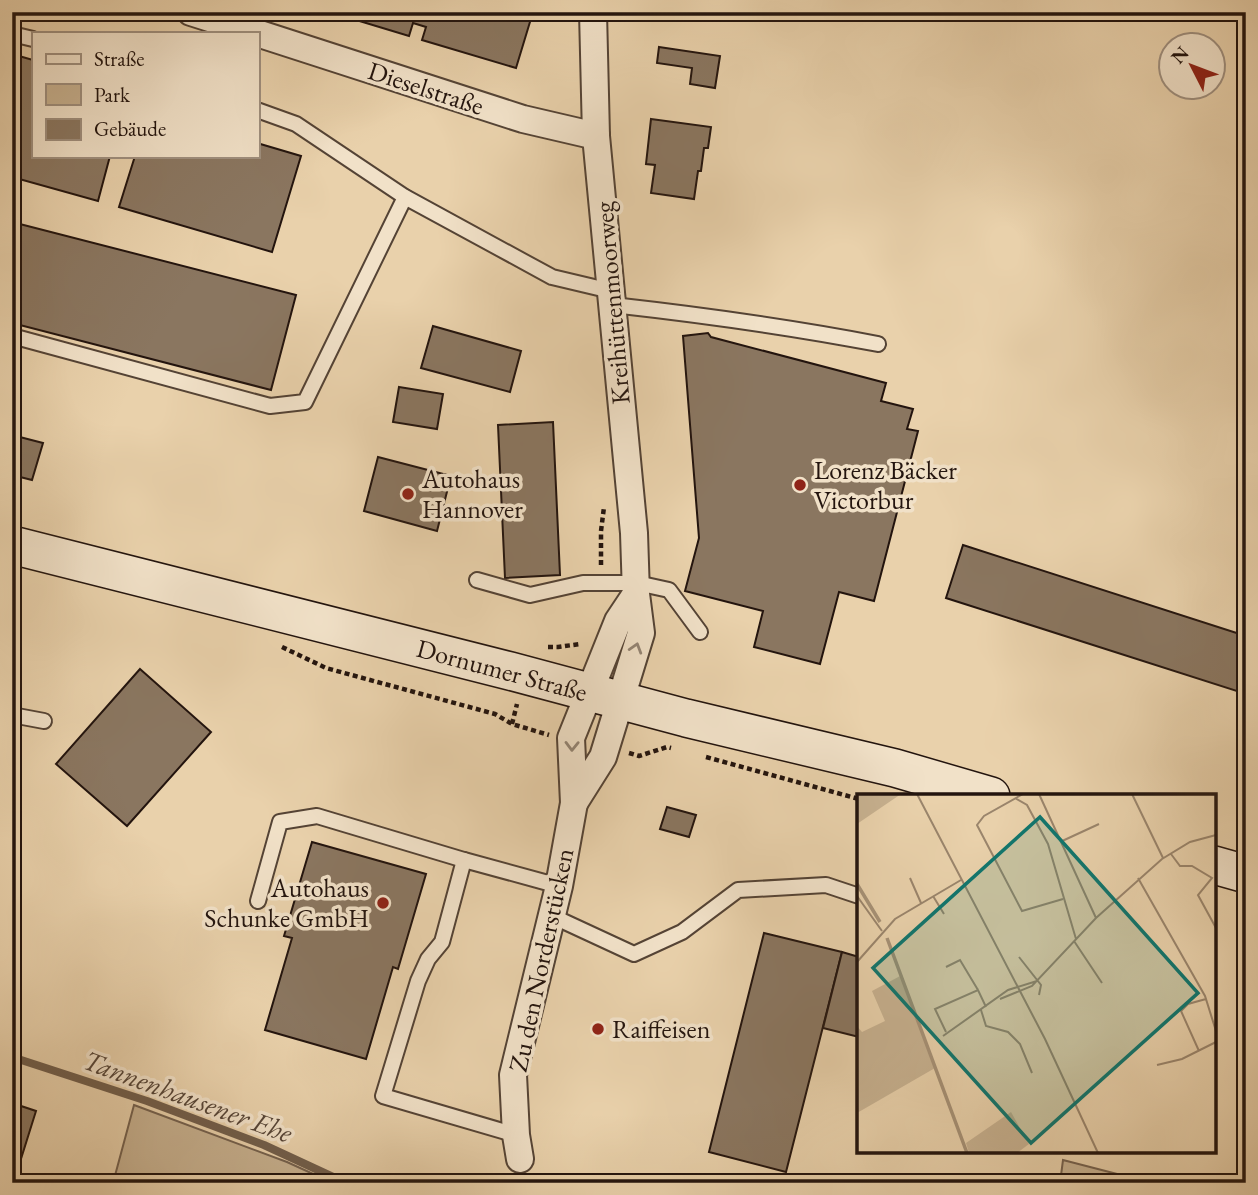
<svg xmlns="http://www.w3.org/2000/svg" width="1258" height="1195" font-family="'EB Garamond',serif">
<style>
.green{fill:#c7b190;stroke:#75624f;stroke-width:2}
.lines{fill:none;stroke-linecap:round;stroke-linejoin:round}
.stream{stroke:#725f4c;stroke-width:8}
.building{fill:#8a7660;stroke:#23140e;stroke-width:2}
.lane-casing{stroke:#544335;stroke-width:18}
.street-casing{stroke:#544335;stroke-width:30}
.secondary-casing{stroke:#23140e;stroke-width:40}
.path{stroke:#23140e;stroke-width:4.5;stroke-dasharray:5 3.5;stroke-linecap:butt}
.lane{stroke:#f1e1c8;stroke-width:14}
.street{stroke:#f1e1c8;stroke-width:26}
.secondary{stroke:#f1e1c8;stroke-width:37}
.oneway{stroke:#948574}
.poi-dot{fill:#8f2418;stroke:#f1e1c8;stroke-width:2.5}
.labels{text-anchor:middle;dominant-baseline:central;stroke-width:7;stroke-linejoin:round;paint-order:stroke}
.street-label{font-size:26px;fill:#23140e;stroke:#f1e1c8}
.poi-label{font-size:26px;fill:#23140e;stroke:#f1e1c8;text-anchor:start}
.water-label{font-size:28px;font-style:italic;fill:#574638;stroke:#f1e1c8}
.inset-river{fill:none;stroke:#a69176;stroke-width:3.5}
.inset-road{fill:none;stroke:#9a856c;stroke-width:2}
.view{fill:#0f766e;fill-opacity:0.15;stroke:#0f766e;stroke-width:3.5}
.inset-edge{fill:none;stroke:#23140e;stroke-width:3.5}
</style>
<rect width="100%" height="100%" fill="#e9d1ab"/>
<filter id="stains"><feTurbulence type="fractalNoise" baseFrequency=".00286" numOctaves="4"/><feColorMatrix values="0 0 0 0 .2 0 0 0 0 .09 0 0 0 0 .02 0 0 0 .5 -.17"/></filter>
<radialGradient id="worn" r=".72"><stop offset=".6" stop-color="#630" stop-opacity="0"/><stop offset="1" stop-color="#630" stop-opacity=".3"/></radialGradient>
<g class="green">
<polygon points="134,1105 287,1162 333,1183 113,1183"/>
<polygon points="1063,1160 1152,1183 1060,1183"/>
</g>
<g class="lines">
<polyline class="stream" points="12,1057 147,1101 264,1145 346,1183"/>
</g>
<g class="building">
<polygon points="533,12 516,68 422,40 426,27 413,23 409,36 333,13"/>
<polygon points="641,12 672,12 671,19"/>
<polygon points="687,12 709,12 708,17"/>
<polygon points="659,47 720,56 715,88 690,84 692,68 657,63"/>
<polygon points="12,54 33,60 33,156 110,156 98,201 12,177"/>
<polygon points="651,119 711,127 708,148 704,148 701,171 698,171 694,199 651,193 655,165 646,164"/>
<polygon points="257,143 301,156 272,252 119,207 135,156 257,156"/>
<polygon points="12,222 296,295 271,390 12,323"/>
<polygon points="433,326 521,351 510,392 421,368"/>
<polygon points="708,333 711,337 886,383 881,401 913,409 907,429 918,431 874,601 839,592 820,664 754,647 763,611 685,591 699,538 683,336"/>
<polygon points="399,387 443,394 437,429 393,422"/>
<polygon points="553,422 560,575 505,578 498,425"/>
<polygon points="12,435 43,443 32,480 12,475"/>
<polygon points="378,457 451,476 437,531 364,511"/>
<polygon points="963,545 1246,636 1246,694 946,598"/>
<polygon points="140,669 211,732 127,826 56,764"/>
<polygon points="667,807 696,815 689,837 660,829"/>
<polygon points="312,842 426,874 398,969 393,967 366,1059 265,1030 292,938 284,936"/>
<polygon points="764,933 842,952 786,1172 709,1152"/>
<polygon points="842,952 859,957 859,1037 823,1028"/>
<polygon points="12,1103 36,1111 20,1162 12,1160"/>
</g>
<g class="lines">
<g class="lane-casing">
<g id="lane">
<polyline points="12,34 33,39"/>
<polyline points="257,110 296,124 405,197 552,277 611,291"/>
<path d="M613 305C702 315 790 327 878 344"/>
<polyline points="12,336 270,406 305,402 405,197"/>
<polyline points="477,580 530,595 583,583 637,583 669,590 700,632"/>
<polyline points="12,715 44,721"/>
<polyline points="258,901 280,822 317,816 464,860"/>
<polyline points="552,916 634,954 682,932 738,890 826,885 859,896"/>
<polyline points="516,1135 383,1096 418,981 428,959 442,942 464,860 559,886"/>
</g>
</g>
<g class="street-casing">
<g id="street">
<polyline points="191,12 257,33"/>
<polyline points="257,33 523,119 596,136"/>
<polyline points="574,803 603,757 641,633 636,594 634,533 596,136 593,12"/>
<polyline points="520,1159 516,1135 513,1075 559,886 574,803 571,738 618,621 636,594"/>
</g>
</g>
<g class="secondary-casing">
<g id="secondary">
<polyline points="12,545 510,671 686,718 895,768 991,796"/>
<polyline points="1214,865 1246,874"/>
</g>
</g>
<g class="path">
<polyline points="601,565 601,531 604,507"/>
<polyline points="282,647 326,668 495,714 512,724 549,735"/>
<polyline points="548,647 558,647 580,644"/>
<polyline points="512,724 517,704"/>
<polyline points="629,753 639,756 667,747 671,748"/>
<polyline points="706,757 859,799"/>
</g>
<use href="#lane" class="lane"/>
<use href="#street" class="street"/>
<use href="#secondary" class="secondary"/>
</g>
<defs><path id="oneway-chevron" d="M-2-3.5L2.5 0L-2 3.5" fill="none" stroke-width="1.6" stroke-linecap="round" stroke-linejoin="round" transform="scale(1.75)"/></defs>
<g class="oneway">
<use href="#oneway-chevron" transform="translate(636 648) rotate(-73)"/>
<use href="#oneway-chevron" transform="translate(572 746) rotate(91)"/>
</g>
<g class="poi-dot">
<circle cx="800" cy="485" r="7"/>
<circle cx="408" cy="494" r="7"/>
<circle cx="383" cy="903" r="7"/>
<circle cx="598" cy="1029" r="7"/>
</g>
<g class="labels">
<g class="street-label">
<text transform="translate(426 88) rotate(18)">Dieselstraße</text>
<text transform="translate(612 303) rotate(-95)">Kreihüttenmoorweg</text>
<text transform="translate(502 670) rotate(15)">Dornumer Straße</text>
<text transform="translate(541 960) rotate(-78)">Zu den Norderstücken</text>
</g>
<g class="poi-label">
<text x="814" y="470">Lorenz Bäcker<tspan x="814" dy="30">Victorbur</tspan></text>
<text x="422" y="479">Autohaus<tspan x="422" dy="30">Hannover</tspan></text>
<text x="369" y="888" text-anchor="end">Autohaus<tspan x="369" dy="30">Schunke GmbH</tspan></text>
<text x="612" y="1029">Raiffeisen</text>
</g>
<g class="water-label">
<text transform="translate(188 1096) rotate(20)">Tannenhausener Ehe</text>
</g>
</g>
<g transform="translate(857 794)">
<rect width="359" height="359" fill="#e9d1ab"/>
<path d="M0 0H44L0 30ZM45 181 78 274 0 319V232L5 238 28 227 15 197ZM154 318 172 350 160 359H112L109 349Z" fill="#c7b190"/>
<path class="inset-river" d="M0 90 23 128M30 144 110 359"/>
<path class="inset-road" d="M60 0 188 245 241 359M166 0 127 22 120 31 165 117 206 105M182 0 239 124M275 0 306 64M158 4 170 11 191 50 219 145M203 48 242 30M314 60 323 72H335L355 84 341 101 359 134M53 84 64 109M281 84 348 202 359 237M0 102 25 137M76 102 87 120M217 147 245 189M162 163 184 191 182 201M0 168 38 125 104 86M89 173 103 166 121 196M143 205 175 192 239 124 305 65 333 48 359 41M124 216 129 232 151 238 163 250 175 279M89 238 78 215 121 196 129 213M86 242 151 196 180 187M342 257 324 217 331 210 349 205M300 271 325 265 359 248"/>
<path class="view" d="M183 23 341 199 174 349 16 174Z"/>
<rect width="359" height="359" class="inset-edge"/>
</g>
<rect width="1258" height="1195" fill="none" stroke="#e9d1ab" stroke-width="42"/>
<rect x="14" y="14" width="1230" height="1167" fill="none" stroke="#23140e" stroke-width="3.5"/>
<rect x="21" y="21" width="1216" height="1153" fill="none" stroke="#23140e" stroke-width="2"/>
<rect x="32" y="32" width="228" height="126" fill="#f1e1c8" stroke="#9f8f7e" stroke-width="2"/>
<rect x="46" y="54" width="35" height="10" fill="#f1e1c8" stroke="#9f8f7e" stroke-width="2"/>
<text x="94" y="66" font-size="21" fill="#23140e">Straße</text>
<rect x="46" y="84" width="35" height="21" fill="#c7b190" stroke="#9f8f7e" stroke-width="2"/>
<text x="94" y="102" font-size="21" fill="#23140e">Park</text>
<rect x="46" y="119" width="35" height="21" fill="#8a7660" stroke="#9f8f7e" stroke-width="2"/>
<text x="94" y="136" font-size="21" fill="#23140e">Gebäude</text>
<g transform="translate(1192 66) rotate(312)"><circle r="33" fill="#f1e1c8" stroke="#9f8f7e" stroke-width="2"/>
<path d="M0-5L12 26L0 18L-12 26Z" fill="#8f2418"/>
<text y="-10" font-size="19" font-weight="bold" text-anchor="middle" fill="#23140e">N</text>
</g>
<rect width="100%" height="100%" filter="url(#stains)"/>
<rect width="100%" height="100%" fill="url(#worn)"/>
</svg>
